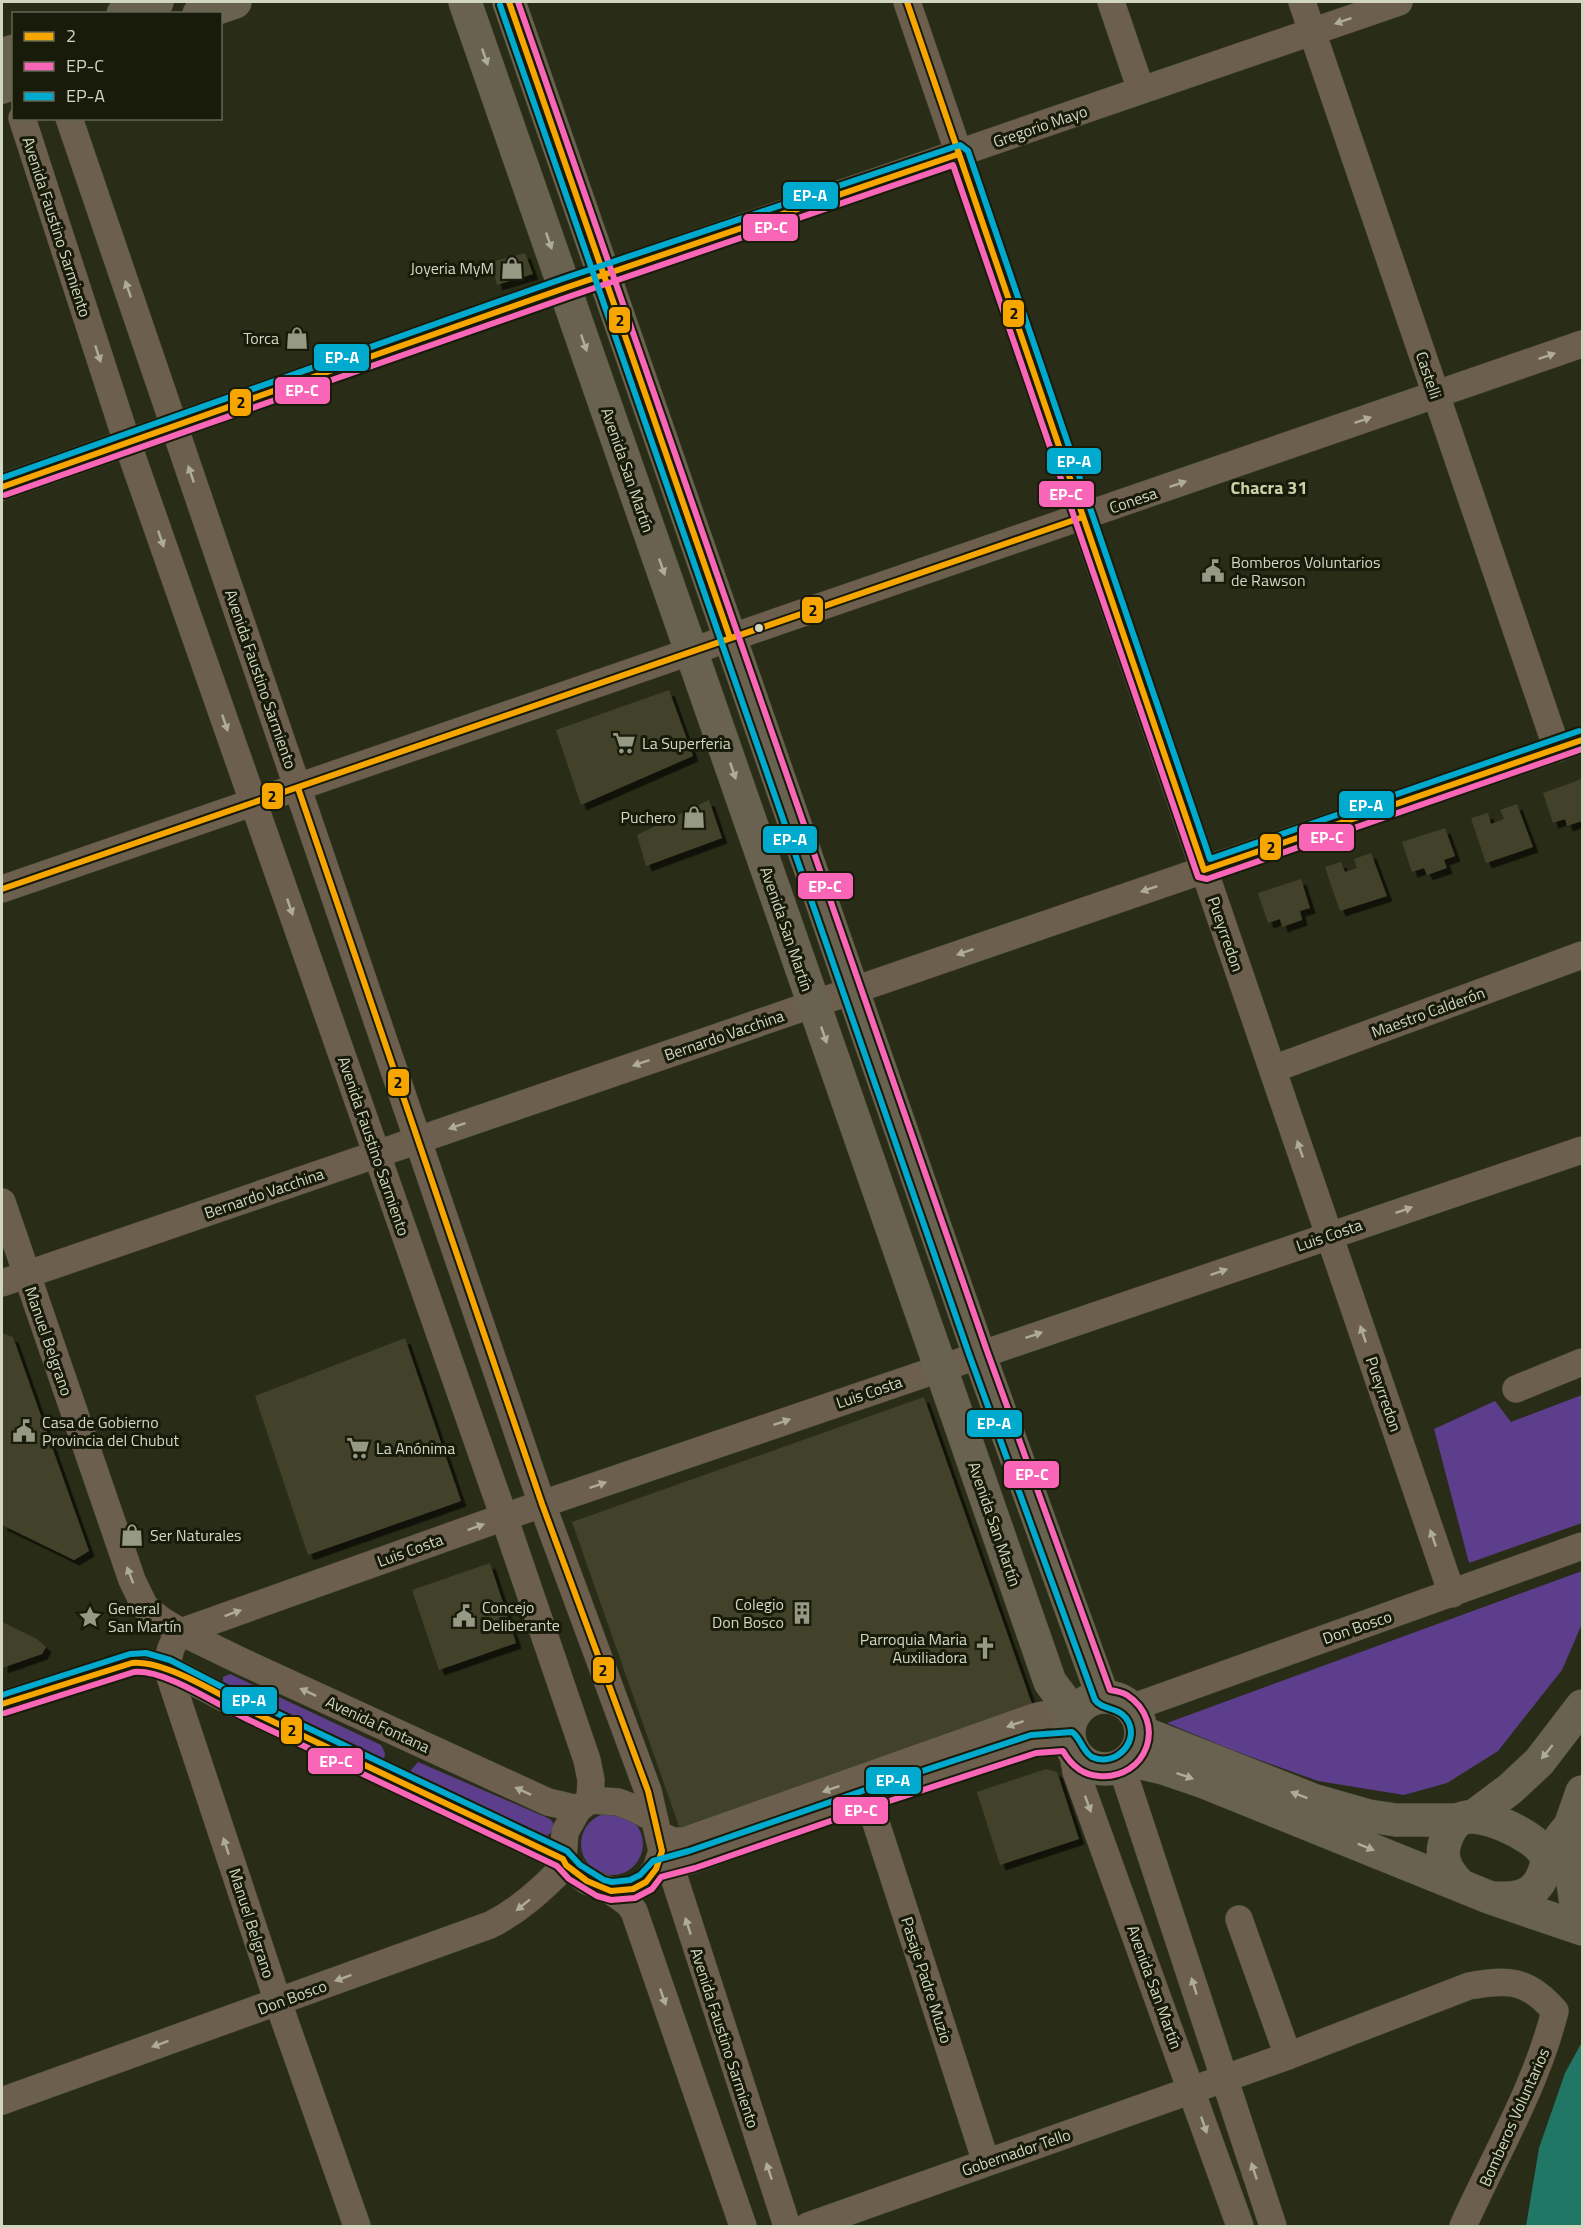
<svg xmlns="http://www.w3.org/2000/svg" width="1584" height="2228" font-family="'Titillium Web',sans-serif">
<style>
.green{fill:#5c3e8c}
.water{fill:#217765}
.building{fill:#43422b;filter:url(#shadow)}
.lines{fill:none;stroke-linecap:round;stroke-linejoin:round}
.minor-casing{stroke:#424633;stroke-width:28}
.major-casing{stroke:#424633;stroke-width:34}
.minor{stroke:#6d5f4e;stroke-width:27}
.major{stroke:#6a6250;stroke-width:33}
.bus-1-casing{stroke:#181b0a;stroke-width:10}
.bus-2-casing{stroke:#181b0a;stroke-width:10}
.bus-3-casing{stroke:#181b0a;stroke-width:10}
.bus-1{stroke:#f7a600;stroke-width:6}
.bus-2{stroke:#fa66b7;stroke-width:6}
.bus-3{stroke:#00a9ce;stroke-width:6}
.oneway{fill:#aeac98}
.oneway2{fill:#adad99}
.bus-dot{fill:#d1d6c0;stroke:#181b0a;stroke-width:2}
.labels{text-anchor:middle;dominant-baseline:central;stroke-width:6;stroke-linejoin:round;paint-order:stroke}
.street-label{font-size:16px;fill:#d1d6c0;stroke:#181b0a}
.poi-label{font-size:16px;fill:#d1d6c0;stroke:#181b0a;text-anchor:start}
.neighbourhood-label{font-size:18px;font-weight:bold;fill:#c8d1a6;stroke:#181b0a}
.line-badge{stroke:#181b0a;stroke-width:2}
.badge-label{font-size:16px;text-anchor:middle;font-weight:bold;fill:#fff}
.pale-badge-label{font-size:16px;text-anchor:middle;font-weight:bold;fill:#111}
</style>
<defs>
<filter id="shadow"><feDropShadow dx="5.5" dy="5.5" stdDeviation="0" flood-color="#0009"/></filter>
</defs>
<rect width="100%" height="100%" fill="#292c16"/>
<g class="green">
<polygon points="1582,1395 1582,1523 1469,1563 1434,1429 1495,1401 1511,1422"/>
<polygon points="1582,1571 1582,1624 1562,1670 1498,1751 1447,1783 1404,1795 1318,1781 1232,1750 1167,1723"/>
<polygon points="230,1674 381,1745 385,1753 384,1759 223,1688 223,1677"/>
<polygon points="418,1762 550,1819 555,1825 553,1831 547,1836 410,1778 411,1770"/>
<circle cx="612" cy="1844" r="31"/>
</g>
<polygon class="water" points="1582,2042 1582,2226 1526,2226 1539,2148 1565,2073"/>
<g class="building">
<polygon points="525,253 533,274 497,285 491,262"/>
<polygon points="669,690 693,756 581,805 556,730"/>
<polygon points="1582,779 1582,821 1567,826 1565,819 1553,823 1543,793"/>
<polygon points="709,800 722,838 646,866 637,835"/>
<polygon points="1517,804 1533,847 1486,863 1471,818 1488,813 1491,824 1504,819 1500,810"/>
<polygon points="1445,828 1455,856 1444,860 1447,868 1427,875 1424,868 1412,872 1402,842"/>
<polygon points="1371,853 1387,896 1340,911 1325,867 1341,862 1345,872 1357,868 1354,859"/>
<polygon points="1301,879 1310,908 1300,911 1302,920 1282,927 1280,919 1268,923 1258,893"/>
<polygon points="2,1333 13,1337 89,1551 74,1560 2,1525"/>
<polygon points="405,1338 461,1501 308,1555 255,1396"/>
<polygon points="924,1397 1032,1704 680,1829 572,1522"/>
<polygon points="490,1563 516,1643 439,1670 412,1590"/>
<polygon points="2,1622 37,1639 46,1647 42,1654 2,1668"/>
<polygon points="1046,1769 1057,1772 1079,1839 1000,1865 977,1792"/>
</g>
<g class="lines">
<g class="minor-casing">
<g id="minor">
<polyline points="907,2 1452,1594"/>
<polyline points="1111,2 1141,90"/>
<polyline points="1302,2 1557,749"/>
<polyline points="22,118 127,442 504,1517 587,1760 591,1780 590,1800"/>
<polyline points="69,118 542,1504 648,1791 662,1851 656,1869 646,1882 633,1889 611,1891 587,1881 566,1865 563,1859 565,1832 578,1809 590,1800 618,1802 634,1808 653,1818"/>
<polyline points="2,487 565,288 1399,2"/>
<polyline points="2,889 1582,344"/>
<polyline points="1273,1069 1582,955"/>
<polyline points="2,1202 132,1580 145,1607 161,1620 181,1632 243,1662 548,1802 578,1809"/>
<polyline points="2,1283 1582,740"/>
<polyline points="1516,1389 1582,1362"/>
<polyline points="2,1704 132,1663 145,1662 167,1668 226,1699 563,1859"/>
<polyline points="1131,1708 1582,1546"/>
<polyline points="1072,1748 1076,1772 1240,2226"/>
<polyline points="1121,1765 1273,2226"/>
<polyline points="868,1798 986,2162"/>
<polyline points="659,1835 673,1841 684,1841 1034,1717 1048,1714 1072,1718"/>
<polyline points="662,1851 670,1865 787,2226"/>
<polyline points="656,1869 692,1860 868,1798 1034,1744 1069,1741"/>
<polyline points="611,1891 628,1903 634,1911 743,2226"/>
<polyline points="1239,1919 1288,2056"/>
<path d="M2 2101 490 1925C520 1910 542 1889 566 1865"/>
<path d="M357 2226 278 2002 167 1668C169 1653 171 1643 181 1632L504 1517 1582 1150"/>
<path d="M808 2226 1288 2056 1469 1986C1508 1979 1527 1979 1555 2011 1536 2087 1495 2155 1463 2226"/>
</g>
</g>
<g class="major-casing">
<g id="major">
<polyline points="465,2 1050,1682 1074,1714"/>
<polyline points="509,2 979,1354 1103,1697"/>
<polyline points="123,14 157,2"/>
<polyline points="199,14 235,2"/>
<polyline points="2,55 14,51"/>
<polyline points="2,87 14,83"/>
<circle cx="1105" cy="1733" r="36"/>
<polyline points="1141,1732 1313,1800 1369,1816 1396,1820 1459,1820"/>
<polyline points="1129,1760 1163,1768 1204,1782 1491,1898 1582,1929"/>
<polyline points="1474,1816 1510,1789 1539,1762 1582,1706"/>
<polyline points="1573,1819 1571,1869 1577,1911"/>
<polyline points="1561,1837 1570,1826 1582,1792"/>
<path d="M1459 1884C1446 1870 1439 1858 1446 1839 1448 1833 1453 1824 1459 1820 1477 1808 1534 1835 1544 1853 1549 1861 1546 1867 1543 1875 1534 1897 1516 1899 1494 1898"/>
</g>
</g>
<use href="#minor" class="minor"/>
<use href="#major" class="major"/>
<g class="bus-1-casing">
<g id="bus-1">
<polyline points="509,2 730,638"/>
<polyline points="907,2 1204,870 1582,740"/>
<polyline points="2,487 565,288 959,154"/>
<polyline points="2,889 1083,517"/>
<path d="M2 1704 132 1663C167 1660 224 1698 257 1714 359 1762 461 1811 563 1859L566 1865 587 1881 611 1891 633 1889 646 1882 656 1869 662 1851 648 1791 542 1504 298 788"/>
</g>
</g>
<g class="bus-2-casing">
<g id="bus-2">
<polyline points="5,495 568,297 953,165 1198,877 1207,879 1582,749"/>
<path d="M5 1713 134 1672C165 1669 217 1705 247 1719 350 1768 454 1817 557 1866L569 1879 597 1896 611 1900 635 1898 652 1889 661 1877 695 1868 871 1807 1036 1753 1063 1751C1071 1765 1082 1775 1099 1776 1147 1780 1168 1722 1127 1695 1122 1692 1116 1691 1110 1690L987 1351 518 2"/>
</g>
</g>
<g class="bus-3-casing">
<g id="bus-3">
<polyline points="2,478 562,279 960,145 968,151 1210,859 1579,731"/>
<path d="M2 1695 130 1654 146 1653 170 1660 230 1691 567 1851 580 1865 604 1880 612 1882 630 1880 640 1875 653 1861 689 1851 865 1790 1031 1735 1072 1732C1081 1738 1082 1751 1092 1757 1116 1768 1142 1740 1126 1718 1118 1707 1102 1710 1095 1700L970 1357 500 5"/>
</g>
</g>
<use href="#bus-1" class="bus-1"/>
<use href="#bus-2" class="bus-2"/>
<use href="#bus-3" class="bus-3"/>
</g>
<defs><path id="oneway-solid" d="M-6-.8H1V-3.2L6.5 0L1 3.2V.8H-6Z" transform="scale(1.5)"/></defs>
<g class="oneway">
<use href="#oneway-solid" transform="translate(1343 21) rotate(161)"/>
<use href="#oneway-solid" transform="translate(128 289) rotate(-109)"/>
<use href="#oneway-solid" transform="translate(98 354) rotate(72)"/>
<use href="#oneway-solid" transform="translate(1547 356) rotate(-19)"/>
<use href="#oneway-solid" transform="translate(1363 420) rotate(-19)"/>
<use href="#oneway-solid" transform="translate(191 474) rotate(-109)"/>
<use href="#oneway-solid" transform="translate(1178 484) rotate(-19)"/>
<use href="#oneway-solid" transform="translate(161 539) rotate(71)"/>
<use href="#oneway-solid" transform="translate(225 723) rotate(71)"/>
<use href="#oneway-solid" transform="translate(1149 889) rotate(161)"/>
<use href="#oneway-solid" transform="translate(290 907) rotate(71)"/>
<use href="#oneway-solid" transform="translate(965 952) rotate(161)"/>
<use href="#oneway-solid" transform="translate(641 1063) rotate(161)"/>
<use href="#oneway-solid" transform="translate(457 1126) rotate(161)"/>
<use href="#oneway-solid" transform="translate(1300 1149) rotate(-109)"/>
<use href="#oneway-solid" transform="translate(1404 1210) rotate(-19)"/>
<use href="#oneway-solid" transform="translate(1219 1272) rotate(-19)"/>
<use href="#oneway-solid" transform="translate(1363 1334) rotate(-109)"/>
<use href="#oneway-solid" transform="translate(1034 1335) rotate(-19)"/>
<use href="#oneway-solid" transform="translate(782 1422) rotate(-19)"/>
<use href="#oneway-solid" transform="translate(598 1485) rotate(-19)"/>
<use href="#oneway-solid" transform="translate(476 1527) rotate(-20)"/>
<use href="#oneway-solid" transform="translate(1433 1538) rotate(-109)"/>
<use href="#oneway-solid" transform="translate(130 1575) rotate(-111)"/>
<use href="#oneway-solid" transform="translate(233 1613) rotate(-20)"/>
<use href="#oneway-solid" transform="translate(308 1692) rotate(-155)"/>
<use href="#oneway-solid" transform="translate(1015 1724) rotate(161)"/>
<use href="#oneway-solid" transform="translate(831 1789) rotate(161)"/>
<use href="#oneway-solid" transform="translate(523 1791) rotate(-155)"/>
<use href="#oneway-solid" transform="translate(1088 1804) rotate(70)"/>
<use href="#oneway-solid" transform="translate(226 1846) rotate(-108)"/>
<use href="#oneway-solid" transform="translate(523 1905) rotate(141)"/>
<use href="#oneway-solid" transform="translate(688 1926) rotate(-108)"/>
<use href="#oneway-solid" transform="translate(343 1978) rotate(160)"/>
<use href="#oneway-solid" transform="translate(1194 1986) rotate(-108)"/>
<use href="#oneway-solid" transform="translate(663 1997) rotate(71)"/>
<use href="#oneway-solid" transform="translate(160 2044) rotate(160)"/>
<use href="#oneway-solid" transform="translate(1204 2125) rotate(71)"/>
<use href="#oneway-solid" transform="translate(769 2171) rotate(-108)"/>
<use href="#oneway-solid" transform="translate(1254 2171) rotate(-108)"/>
</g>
<g class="oneway2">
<use href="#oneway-solid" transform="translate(485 57) rotate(71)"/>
<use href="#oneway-solid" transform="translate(549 241) rotate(71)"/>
<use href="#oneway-solid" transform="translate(584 343) rotate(71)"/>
<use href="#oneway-solid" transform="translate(662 567) rotate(71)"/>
<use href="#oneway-solid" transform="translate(733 771) rotate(71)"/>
<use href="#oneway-solid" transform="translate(824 1035) rotate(71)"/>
<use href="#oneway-solid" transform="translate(1547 1752) rotate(129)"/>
<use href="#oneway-solid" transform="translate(1185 1776) rotate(19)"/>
<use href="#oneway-solid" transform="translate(1299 1795) rotate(-159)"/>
<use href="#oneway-solid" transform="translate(1366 1847) rotate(22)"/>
</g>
<defs>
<g id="shop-bare" transform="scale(1.8)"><path d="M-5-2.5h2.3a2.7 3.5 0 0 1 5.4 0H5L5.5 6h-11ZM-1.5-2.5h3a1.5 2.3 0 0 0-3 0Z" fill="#969a84" stroke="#181b0a" stroke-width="2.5" paint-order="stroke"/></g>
<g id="civic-bare" transform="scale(1.8)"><path d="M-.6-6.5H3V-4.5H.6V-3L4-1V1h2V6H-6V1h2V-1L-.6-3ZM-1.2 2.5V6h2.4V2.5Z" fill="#969a84" stroke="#181b0a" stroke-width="2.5" paint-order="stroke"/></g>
<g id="supermarket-bare" transform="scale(1.8)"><path d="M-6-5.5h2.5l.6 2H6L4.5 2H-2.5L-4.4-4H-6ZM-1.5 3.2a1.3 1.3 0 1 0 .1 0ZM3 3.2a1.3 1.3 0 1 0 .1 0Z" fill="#969a84" stroke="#181b0a" stroke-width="2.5" paint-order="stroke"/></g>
<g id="building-bare" transform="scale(1.8)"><path d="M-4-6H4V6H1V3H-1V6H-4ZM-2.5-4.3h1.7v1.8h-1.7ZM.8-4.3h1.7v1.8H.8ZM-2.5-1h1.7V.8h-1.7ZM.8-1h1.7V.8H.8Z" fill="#969a84" stroke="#181b0a" stroke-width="2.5" paint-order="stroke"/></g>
<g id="sight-bare" transform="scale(1.8)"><path d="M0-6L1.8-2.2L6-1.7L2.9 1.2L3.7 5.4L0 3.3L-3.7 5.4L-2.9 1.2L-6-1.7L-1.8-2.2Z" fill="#969a84" stroke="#181b0a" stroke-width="2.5" paint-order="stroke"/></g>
<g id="church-bare" transform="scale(1.8)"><path d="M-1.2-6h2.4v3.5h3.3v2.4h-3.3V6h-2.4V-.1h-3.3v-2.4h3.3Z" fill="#969a84" stroke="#181b0a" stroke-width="2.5" paint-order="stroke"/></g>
</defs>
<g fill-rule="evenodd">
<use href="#shop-bare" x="512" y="268"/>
<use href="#shop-bare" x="297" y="338"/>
<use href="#civic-bare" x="1213" y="571"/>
<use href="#supermarket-bare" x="624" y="743"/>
<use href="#shop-bare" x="694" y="817"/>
<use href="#civic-bare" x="24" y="1431"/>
<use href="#supermarket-bare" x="358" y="1448"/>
<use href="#shop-bare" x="132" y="1535"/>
<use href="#building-bare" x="802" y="1613"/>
<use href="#civic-bare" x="464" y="1616"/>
<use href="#sight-bare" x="90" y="1617"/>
<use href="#church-bare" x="985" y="1648"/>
</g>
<circle class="bus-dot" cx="759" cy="628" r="5"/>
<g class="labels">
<g class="street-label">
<text transform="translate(1040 126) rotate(-19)">Gregorio Mayo</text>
<text transform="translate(57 227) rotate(72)">Avenida Faustino Sarmiento</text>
<text transform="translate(1429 375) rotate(71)">Castelli</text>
<text transform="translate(628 470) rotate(71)">Avenida San Martín</text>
<text transform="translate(1133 500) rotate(-19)">Conesa</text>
<text transform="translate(261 679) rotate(71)">Avenida Faustino Sarmiento</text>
<text transform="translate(787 929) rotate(71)">Avenida San Martín</text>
<text transform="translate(1226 934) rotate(71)">Pueyrredon</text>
<text transform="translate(1428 1012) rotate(-20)">Maestro Calderón</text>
<text transform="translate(724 1035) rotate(-19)">Bernardo Vacchina</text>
<text transform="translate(374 1146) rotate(71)">Avenida Faustino Sarmiento</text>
<text transform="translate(264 1193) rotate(-19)">Bernardo Vacchina</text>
<text transform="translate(1329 1235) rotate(-19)">Luis Costa</text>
<text transform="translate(49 1341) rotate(71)">Manuel Belgrano</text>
<text transform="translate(869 1392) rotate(-19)">Luis Costa</text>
<text transform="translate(1384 1394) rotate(71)">Pueyrredon</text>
<text transform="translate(995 1524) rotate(71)">Avenida San Martín</text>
<text transform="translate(410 1550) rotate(-20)">Luis Costa</text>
<text transform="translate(1357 1627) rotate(-19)">Don Bosco</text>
<text transform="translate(378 1724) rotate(25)">Avenida Fontana</text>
<text transform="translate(252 1923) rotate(72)">Manuel Belgrano</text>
<text transform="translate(927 1980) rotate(72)">Pasaje Padre Muzio</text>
<text transform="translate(1155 1987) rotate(70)">Avenida San Martín</text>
<text transform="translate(292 1997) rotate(-20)">Don Bosco</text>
<text transform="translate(725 2038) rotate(72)">Avenida Faustino Sarmiento</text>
<text transform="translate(1514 2117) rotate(-66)">Bomberos Voluntarios</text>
<text transform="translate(1016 2152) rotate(-19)">Gobernador Tello</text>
</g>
<g class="poi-label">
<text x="494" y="268" text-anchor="end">Joyeria MyM</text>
<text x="279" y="338" text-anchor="end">Torca</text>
<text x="1231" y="562">Bomberos Voluntarios<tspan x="1231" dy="18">de Rawson</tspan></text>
<text x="642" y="743">La Superferia</text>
<text x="676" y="817" text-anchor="end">Puchero</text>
<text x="42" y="1422">Casa de Gobierno<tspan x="42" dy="18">Provincia del Chubut</tspan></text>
<text x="376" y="1448">La Anónima</text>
<text x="150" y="1535">Ser Naturales</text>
<text x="784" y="1604" text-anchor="end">Colegio<tspan x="784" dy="18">Don Bosco</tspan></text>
<text x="482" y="1607">Concejo<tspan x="482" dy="18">Deliberante</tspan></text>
<text x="108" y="1608">General<tspan x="108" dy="18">San Martín</tspan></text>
<text x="967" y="1639" text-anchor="end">Parroquia Maria<tspan x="967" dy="18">Auxiliadora</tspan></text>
</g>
<g class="neighbourhood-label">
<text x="1269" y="487">Chacra 31</text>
</g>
</g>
<g class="line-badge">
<rect x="782" y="181" width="57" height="29" rx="6" fill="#00a9ce"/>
<rect x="742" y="213" width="57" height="29" rx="6" fill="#fa66b7"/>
<rect x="1002" y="299" width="23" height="29" rx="6" fill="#f7a600"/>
<rect x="608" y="306" width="23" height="28" rx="6" fill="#f7a600"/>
<rect x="313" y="343" width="57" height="29" rx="6" fill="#00a9ce"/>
<rect x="274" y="376" width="57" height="29" rx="6" fill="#fa66b7"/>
<rect x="229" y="388" width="23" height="29" rx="6" fill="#f7a600"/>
<rect x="1046" y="447" width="56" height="28" rx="6" fill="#00a9ce"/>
<rect x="1038" y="480" width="57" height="28" rx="6" fill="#fa66b7"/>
<rect x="801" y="596" width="23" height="28" rx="6" fill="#f7a600"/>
<rect x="261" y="782" width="23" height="28" rx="6" fill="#f7a600"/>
<rect x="1338" y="790" width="57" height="29" rx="6" fill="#00a9ce"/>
<rect x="1298" y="823" width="57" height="29" rx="6" fill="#fa66b7"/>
<rect x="762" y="825" width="56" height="29" rx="6" fill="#00a9ce"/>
<rect x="1259" y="833" width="23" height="28" rx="6" fill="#f7a600"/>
<rect x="797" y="872" width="57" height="28" rx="6" fill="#fa66b7"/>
<rect x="387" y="1068" width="23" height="29" rx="6" fill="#f7a600"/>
<rect x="966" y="1409" width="57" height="29" rx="6" fill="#00a9ce"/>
<rect x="1003" y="1460" width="57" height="29" rx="6" fill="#fa66b7"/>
<rect x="592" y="1656" width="23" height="28" rx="6" fill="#f7a600"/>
<rect x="221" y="1686" width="57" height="29" rx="6" fill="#00a9ce"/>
<rect x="280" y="1716" width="23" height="29" rx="6" fill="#f7a600"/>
<rect x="307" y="1747" width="57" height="28" rx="6" fill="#fa66b7"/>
<rect x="865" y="1766" width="57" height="29" rx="6" fill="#00a9ce"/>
<rect x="832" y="1796" width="57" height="29" rx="6" fill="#fa66b7"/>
</g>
<g class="badge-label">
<text x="810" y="201">EP-A</text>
<text x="771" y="233">EP-C</text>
<text x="342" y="363">EP-A</text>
<text x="302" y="396">EP-C</text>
<text x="1074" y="467">EP-A</text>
<text x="1066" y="500">EP-C</text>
<text x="1366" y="811">EP-A</text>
<text x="1327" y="843">EP-C</text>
<text x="790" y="845">EP-A</text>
<text x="825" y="892">EP-C</text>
<text x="994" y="1429">EP-A</text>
<text x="1032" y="1480">EP-C</text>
<text x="249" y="1706">EP-A</text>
<text x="336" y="1767">EP-C</text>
<text x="893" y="1786">EP-A</text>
<text x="861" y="1816">EP-C</text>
</g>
<g class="pale-badge-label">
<text x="1014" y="319">2</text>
<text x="620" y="326">2</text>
<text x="241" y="408">2</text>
<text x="813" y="616">2</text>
<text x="272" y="802">2</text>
<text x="1271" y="853">2</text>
<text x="398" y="1088">2</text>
<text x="603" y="1676">2</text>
<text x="292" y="1736">2</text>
</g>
<rect width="1584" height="2228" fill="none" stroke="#d1d6c0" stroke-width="6"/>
<rect x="12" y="12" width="210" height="108" fill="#181b0a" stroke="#626653" stroke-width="1.5"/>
<rect x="24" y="32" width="30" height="9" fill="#f7a600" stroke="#626653" stroke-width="1.5"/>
<text x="66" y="42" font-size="18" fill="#d1d6c0">2</text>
<rect x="24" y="62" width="30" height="9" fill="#fa66b7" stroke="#626653" stroke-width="1.5"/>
<text x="66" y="72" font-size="18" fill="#d1d6c0">EP-C</text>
<rect x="24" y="92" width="30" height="9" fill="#00a9ce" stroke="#626653" stroke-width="1.5"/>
<text x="66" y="102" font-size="18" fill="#d1d6c0">EP-A</text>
</svg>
